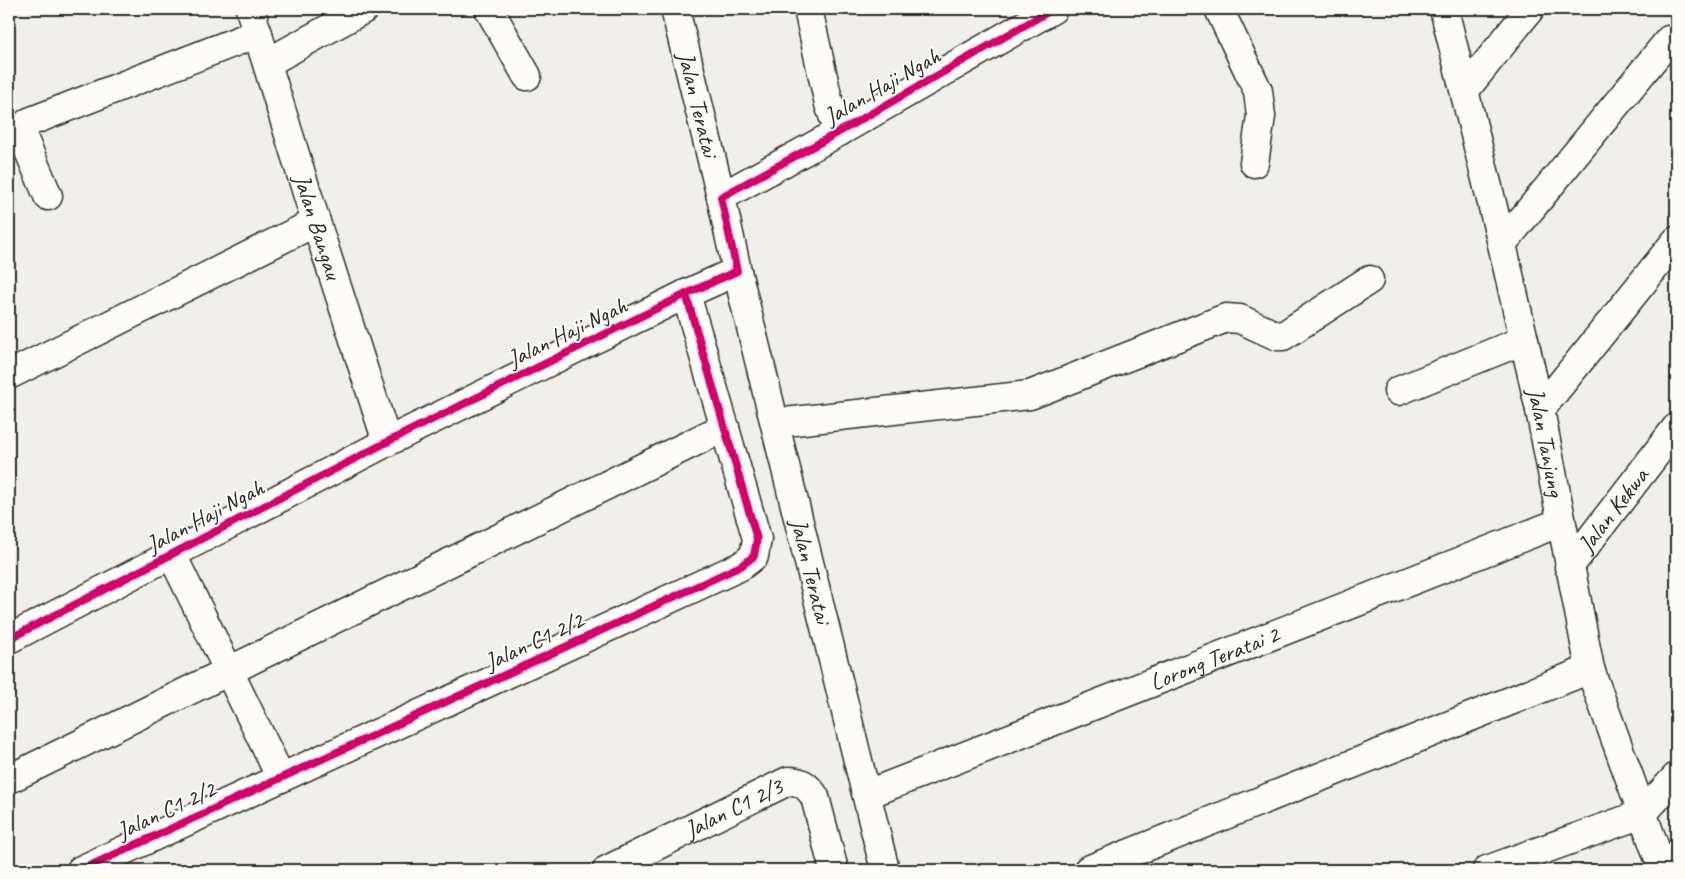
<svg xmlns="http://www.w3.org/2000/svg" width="1685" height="879" font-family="Caveat,sans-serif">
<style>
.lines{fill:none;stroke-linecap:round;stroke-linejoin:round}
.minor-casing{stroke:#2b2b2b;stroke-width:31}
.minor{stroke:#fdfcf7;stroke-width:28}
.cycleway-casing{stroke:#fdfcf7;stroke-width:11}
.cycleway{stroke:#d6006c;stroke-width:8}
.labels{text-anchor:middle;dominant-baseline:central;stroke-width:4;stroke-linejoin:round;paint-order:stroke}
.street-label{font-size:24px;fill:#2b2b2b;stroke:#fdfcf7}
</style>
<rect width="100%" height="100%" fill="#f0efeb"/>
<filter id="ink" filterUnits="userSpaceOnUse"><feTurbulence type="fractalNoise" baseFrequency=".02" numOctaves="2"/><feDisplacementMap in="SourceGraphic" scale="10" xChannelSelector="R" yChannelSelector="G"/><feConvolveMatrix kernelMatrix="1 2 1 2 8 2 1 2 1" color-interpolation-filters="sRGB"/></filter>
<g filter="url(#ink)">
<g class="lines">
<g class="minor-casing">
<g id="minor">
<path id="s1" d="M250 9 316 222 387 442"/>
<polyline points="489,9 527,76"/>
<path id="s2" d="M675 9 721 197"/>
<polyline points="808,9 829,104 839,132"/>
<polyline points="1219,9 1258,91 1261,116 1254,163"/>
<path id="s3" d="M1444 9 1502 244 1540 410 1590 669 1663 870"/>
<polyline points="267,63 364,9"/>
<polyline points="1465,90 1530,9"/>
<polyline points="48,196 22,135 22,128 29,122 258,33"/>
<polyline points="1502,244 1669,40"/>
<path id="s4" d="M737 271 885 870"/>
<polyline points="9,375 316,222"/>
<polyline points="1398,391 1524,340"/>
<polyline points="1540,410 1676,241"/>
<polyline points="776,423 1030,395 1226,318 1240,319 1277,336 1283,336 1369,280"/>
<polyline points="172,555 281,778"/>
<path id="s5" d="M1569 567 1676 428"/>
<polyline points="9,639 387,442 686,294 737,271 721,197 839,132 1053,9"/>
<polyline points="9,779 725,427"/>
<path id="s6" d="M868 794 1561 522"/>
<polyline points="81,870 741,566 754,556 757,539 686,294"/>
<path id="s7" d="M607 870 788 781C801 781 807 785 815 797L834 870"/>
<polyline points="1088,870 1590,669"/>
<polyline points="1487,870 1642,814 1676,777"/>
</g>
</g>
<use href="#minor" class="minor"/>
<g class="cycleway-casing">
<g id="cycleway">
<polyline points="9,639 387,442 686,294 737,271 721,197 839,132 1053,9"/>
<polyline points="81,870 741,566 754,556 757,539 686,294"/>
</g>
</g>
<use href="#cycleway" class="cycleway"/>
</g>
</g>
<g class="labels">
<g class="street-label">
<text transform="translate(882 86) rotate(-30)">Jalan Haji Ngah</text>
<text stroke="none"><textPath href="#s2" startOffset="98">Jalan Teratai</textPath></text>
<text stroke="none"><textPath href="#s1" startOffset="228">Jalan Bangau</textPath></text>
<text transform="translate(567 332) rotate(-26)">Jalan Haji Ngah</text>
<text stroke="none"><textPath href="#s3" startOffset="445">Jalan Tanjung</textPath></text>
<text stroke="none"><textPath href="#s5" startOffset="72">Jalan Kekwa</textPath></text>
<text transform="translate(205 516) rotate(-28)">Jalan Haji Ngah</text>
<text stroke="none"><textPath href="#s4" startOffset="309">Jalan Teratai</textPath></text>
<text transform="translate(534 641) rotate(-25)">Jalan C1 2/2</text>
<text stroke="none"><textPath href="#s6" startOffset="372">Lorong Teratai 2</textPath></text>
<text stroke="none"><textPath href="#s7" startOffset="141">Jalan C1 2/3</textPath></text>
<text transform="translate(166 810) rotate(-25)">Jalan C1 2/2</text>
</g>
</g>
<rect width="1685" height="879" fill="none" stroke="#fdfcf7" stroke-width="30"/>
<rect x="15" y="15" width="1655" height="849" fill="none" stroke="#2b2b2b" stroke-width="2" filter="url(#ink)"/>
</svg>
